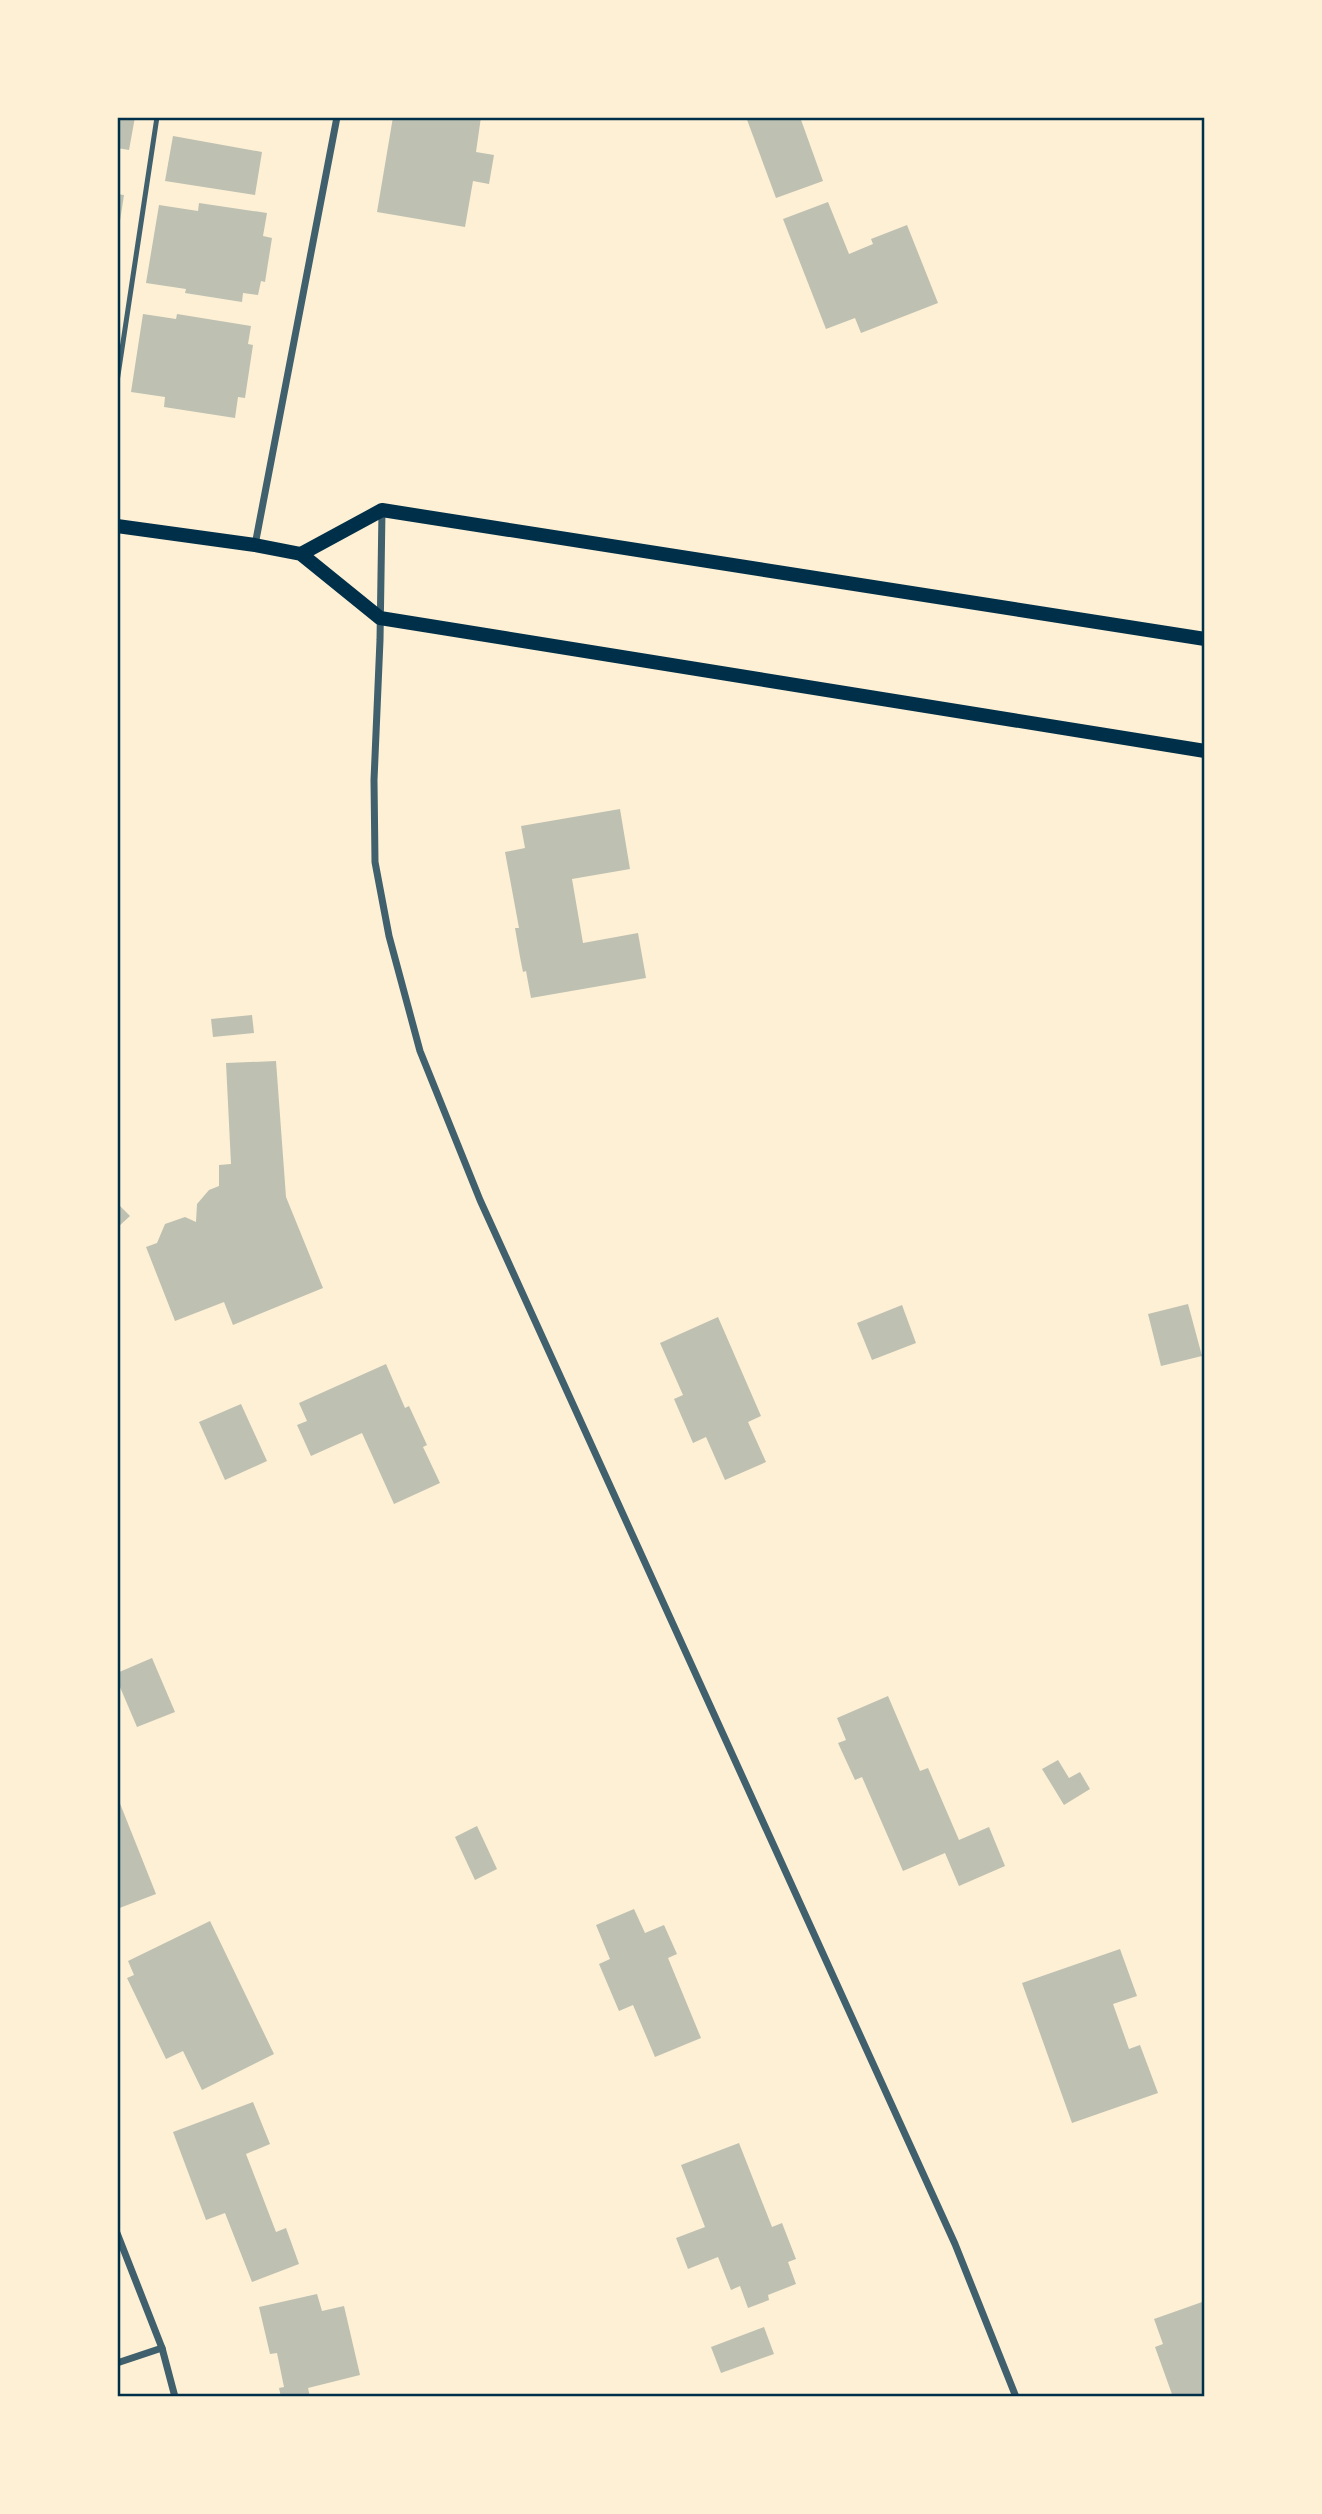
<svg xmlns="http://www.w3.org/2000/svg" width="1322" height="2514" font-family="Roboto,sans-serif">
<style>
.building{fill:#bec0b2}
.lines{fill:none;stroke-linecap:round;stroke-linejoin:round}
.service{stroke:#3f606c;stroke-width:5}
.minor{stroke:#3f606c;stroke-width:7}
.secondary{stroke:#003049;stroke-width:14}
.neatline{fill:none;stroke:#003049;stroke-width:2.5}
</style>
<rect width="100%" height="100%" fill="#fdf0d5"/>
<g class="building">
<polygon points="117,117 135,117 129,150 117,148"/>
<polygon points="393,117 481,117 476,152 494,155 489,184 473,181 465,227 377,212"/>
<polygon points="746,117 800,117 823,181 776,198"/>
<polygon points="173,136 262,152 255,195 165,181"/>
<polygon points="117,194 124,195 119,227 117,227"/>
<polygon points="828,202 849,254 873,244 871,239 907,225 938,303 861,333 855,318 826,329 783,219"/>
<polygon points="199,203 267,213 263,236 272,238 265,282 261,281 258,295 243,293 242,302 185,293 186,289 146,283 159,205 198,211"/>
<polygon points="143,314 176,319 177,314 251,326 248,344 253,345 245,398 238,397 235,418 164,407 165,397 131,392"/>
<polygon points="620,809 630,869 572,879 583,943 638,933 646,978 531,998 526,971 523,972 520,957 515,928 519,928 505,852 525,848 521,826"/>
<polygon points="252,1015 254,1033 213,1037 211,1019"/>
<polygon points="276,1061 286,1197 323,1288 233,1325 224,1302 175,1321 146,1247 157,1243 165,1224 185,1217 196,1222 197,1204 209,1190 219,1186 219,1165 231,1164 226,1063"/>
<polygon points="117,1203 130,1216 117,1228"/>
<polygon points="1188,1304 1202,1356 1161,1366 1148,1314"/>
<polygon points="902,1305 916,1343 872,1360 857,1323"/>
<polygon points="718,1317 761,1416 748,1422 766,1462 725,1480 706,1437 693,1443 674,1399 683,1395 660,1343"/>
<polygon points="386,1364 405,1408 409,1406 427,1445 423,1447 440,1483 394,1504 362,1433 311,1456 297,1425 307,1421 299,1403"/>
<polygon points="241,1404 267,1461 225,1480 199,1422"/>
<polygon points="152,1658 175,1712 137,1727 117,1680 117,1673"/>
<polygon points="888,1696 920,1771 928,1768 959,1840 989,1827 1005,1866 959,1886 945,1853 903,1871 862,1777 855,1780 838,1743 846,1740 837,1718"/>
<polygon points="1058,1760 1069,1778 1080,1772 1090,1789 1064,1805 1042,1769"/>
<polygon points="117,1796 156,1894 117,1909"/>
<polygon points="477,1826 497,1869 475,1880 455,1837"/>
<polygon points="634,1909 645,1933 664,1925 677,1954 668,1958 701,2038 655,2057 633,2005 619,2011 599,1964 610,1959 596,1925"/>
<polygon points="210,1921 274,2054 202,2090 183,2051 166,2059 127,1978 134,1975 128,1961"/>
<polygon points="1120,1949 1137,1996 1113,2004 1129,2049 1140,2045 1158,2093 1072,2123 1022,1983"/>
<polygon points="253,2102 270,2144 246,2154 276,2232 286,2228 299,2264 252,2282 225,2213 206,2220 173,2132"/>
<polygon points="739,2143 772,2227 782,2223 796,2259 788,2262 796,2284 768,2295 769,2300 748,2308 740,2286 731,2290 718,2257 688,2269 676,2238 705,2227 681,2165"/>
<polygon points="317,2294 322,2311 344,2306 360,2375 308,2388 310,2397 281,2397 279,2388 284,2387 277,2353 270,2354 259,2307"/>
<polygon points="1205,2301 1205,2397 1173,2397 1155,2347 1163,2344 1154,2319"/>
<polygon points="764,2327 774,2354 721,2373 711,2347"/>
</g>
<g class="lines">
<polyline class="service" points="117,382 157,117"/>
<g class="minor">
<polyline points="382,511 380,640 374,780 375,862 389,936 420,1051 480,1200 955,2244 1016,2397"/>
<polyline points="255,545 337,117"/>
<polyline points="117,2233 162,2348 175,2397"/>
<polyline points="117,2363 162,2348"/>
</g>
<g class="secondary">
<polyline points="117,526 255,545 301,554 380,618 1205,751"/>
<polyline points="301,554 382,510 1205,639"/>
</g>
</g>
<rect width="1322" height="2514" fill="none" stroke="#fdf0d5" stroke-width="238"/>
<rect x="119" y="119" width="1084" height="2276" class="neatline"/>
</svg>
